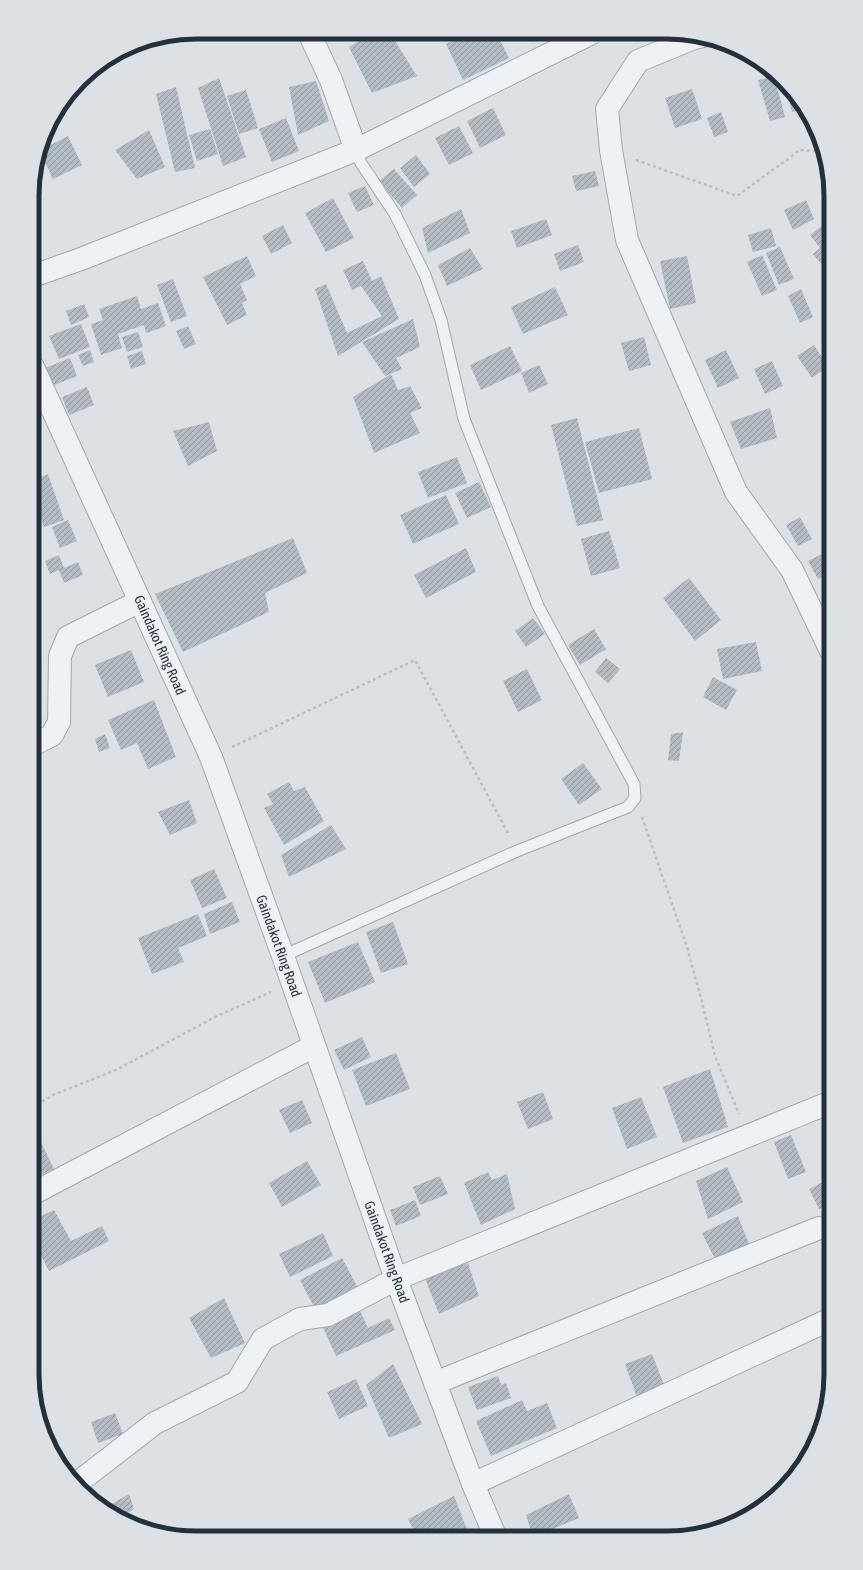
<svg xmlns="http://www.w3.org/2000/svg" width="863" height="1570" font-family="'Asap Condensed',sans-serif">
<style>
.building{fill:url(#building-hatch)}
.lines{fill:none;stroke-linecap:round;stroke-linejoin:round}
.service-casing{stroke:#a1a8b0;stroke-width:13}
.minor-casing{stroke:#a1a8b0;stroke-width:24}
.path{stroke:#babfc5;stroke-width:2.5;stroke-dasharray:3 3;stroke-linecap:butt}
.service{stroke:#eef1f5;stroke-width:11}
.minor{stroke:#eef1f5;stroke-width:22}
.labels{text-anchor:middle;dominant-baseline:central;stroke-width:3;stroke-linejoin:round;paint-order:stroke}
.street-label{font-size:14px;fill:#25303d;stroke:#ebf0f4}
.rim{fill:none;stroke:#25303d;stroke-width:5}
</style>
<defs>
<pattern id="building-hatch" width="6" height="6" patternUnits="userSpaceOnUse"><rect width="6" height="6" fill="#b3bbc3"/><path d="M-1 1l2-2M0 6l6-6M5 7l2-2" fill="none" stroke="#9198a0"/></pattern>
</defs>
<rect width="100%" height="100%" fill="#dce1e6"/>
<g class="building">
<polygon points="374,33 390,33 417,76 372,93 349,47"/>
<polygon points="468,34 497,34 509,58 463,80 446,44"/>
<polygon points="774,76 785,117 770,121 758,80"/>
<polygon points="219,78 246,157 223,166 198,88"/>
<polygon points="316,81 329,121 298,135 289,87"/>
<polygon points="785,84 803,105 805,109 792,112"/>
<polygon points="176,87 195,168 175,172 156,94"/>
<polygon points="692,89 702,119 675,128 665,98"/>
<polygon points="246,90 258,128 239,134 227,96"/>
<polygon points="493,108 506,135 480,148 467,121"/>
<polygon points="721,112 728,132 714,137 707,118"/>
<polygon points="286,118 299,151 272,162 259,129"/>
<polygon points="459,126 473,153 449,165 435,138"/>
<polygon points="210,129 218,154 197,161 189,135"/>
<polygon points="149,130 165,167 137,179 115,150"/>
<polygon points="68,136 82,165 53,179 40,152 41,150"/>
<polygon points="416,155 430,174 414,187 400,168"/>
<polygon points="394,169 417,195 402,208 379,181"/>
<polygon points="595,171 599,186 576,191 572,176"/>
<polygon points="365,186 374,205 357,212 348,193"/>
<polygon points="333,198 354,238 326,252 305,213"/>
<polygon points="806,200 814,219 793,230 784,210"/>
<polygon points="461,209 470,233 428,253 422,228"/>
<polygon points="546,219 552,235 517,248 511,231"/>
<polygon points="824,224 831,233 831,276 813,254 820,248 810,235"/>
<polygon points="283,225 292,243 271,254 262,236"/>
<polygon points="771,228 776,246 753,252 748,235"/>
<polygon points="578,245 584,262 560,271 554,254"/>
<polygon points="780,247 794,279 779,285 766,253"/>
<polygon points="470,248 483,269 447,286 438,265"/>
<polygon points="762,255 777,290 762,296 747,262"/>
<polygon points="247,256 256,276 240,284 247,300 242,303 247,315 227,325 203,277"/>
<polygon points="687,256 696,303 670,309 660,261"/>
<polygon points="363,261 372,281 381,276 399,319 338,356 315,289 326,284 347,333 382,316 361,286 352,290 343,270"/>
<polygon points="173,279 187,316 171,322 157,285"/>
<polygon points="555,287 568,315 523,334 511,307"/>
<polygon points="801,289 813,317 800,323 788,296"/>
<polygon points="137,296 141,309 158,303 166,326 146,333 144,325 118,334 122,348 101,355 91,324 103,320 99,309"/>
<polygon points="84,304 89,317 71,325 66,311"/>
<polygon points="413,319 420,347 396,358 402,369 385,376 362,342"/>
<polygon points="81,324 90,347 59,359 49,336"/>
<polygon points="188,326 196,344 184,349 176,331"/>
<polygon points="138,332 143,347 127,352 122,337"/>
<polygon points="644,337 651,365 629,371 621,343"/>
<polygon points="814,345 828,367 812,378 797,356"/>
<polygon points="510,346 522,371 481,390 470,365"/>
<polygon points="90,350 94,362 83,366 78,355"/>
<polygon points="726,350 739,378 718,388 705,360"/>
<polygon points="142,351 146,364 131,369 127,356"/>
<polygon points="70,358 77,376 52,386 45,368"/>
<polygon points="772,361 783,386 765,394 754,369"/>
<polygon points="539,365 548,384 529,393 521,373"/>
<polygon points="391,374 398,390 410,386 422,408 410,413 420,433 374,453 353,397"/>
<polygon points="87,387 94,405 69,415 62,397"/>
<polygon points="770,408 777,438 741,449 730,422"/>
<polygon points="577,418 603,520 577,526 551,425"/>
<polygon points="209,422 217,451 188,466 173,431"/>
<polygon points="639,428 652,479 599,493 585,442"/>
<polygon points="457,457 467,483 428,498 418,472"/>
<polygon points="33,472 36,479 48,474 64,520 44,527 33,497"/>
<polygon points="479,482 491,507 467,518 455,493"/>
<polygon points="446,495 459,524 413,544 400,515"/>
<polygon points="800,517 812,539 798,546 786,525"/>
<polygon points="68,520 77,541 60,548 52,527"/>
<polygon points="609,531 620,568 591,576 581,539"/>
<polygon points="293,538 307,573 265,593 269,612 183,652 155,594"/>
<polygon points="466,548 476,572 426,598 414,575"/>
<polygon points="824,553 831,565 831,572 818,579 808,561"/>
<polygon points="59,555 64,568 78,562 83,575 64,583 59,570 50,574 45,561"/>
<polygon points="689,578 721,620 695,641 663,598"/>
<polygon points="533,618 545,634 526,647 515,631"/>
<polygon points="594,629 606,649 580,665 568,645"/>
<polygon points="756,642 762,671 723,679 717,649"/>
<polygon points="131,650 144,682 108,697 95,665"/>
<polygon points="606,658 620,669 608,683 595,672"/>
<polygon points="527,669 542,700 518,712 503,681"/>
<polygon points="713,677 737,690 726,710 703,697"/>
<polygon points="154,700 176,757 148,769 137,743 121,750 108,720"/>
<polygon points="683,732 679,761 668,760 671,734"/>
<polygon points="105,734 110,748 99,752 95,739"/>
<polygon points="583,763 602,789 579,805 561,779"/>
<polygon points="289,782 294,791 305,787 324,821 284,845 264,808 273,804 267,794"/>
<polygon points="189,800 197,823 170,835 158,812"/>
<polygon points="331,825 346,849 289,877 281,855"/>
<polygon points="214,869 227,898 202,908 190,880"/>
<polygon points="232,902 240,922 210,934 204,914"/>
<polygon points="198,914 207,936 178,948 184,962 152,974 138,938"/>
<polygon points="393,922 408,964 381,973 366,932"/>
<polygon points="358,942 375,982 325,1003 308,962"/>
<polygon points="362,1037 371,1057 344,1070 334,1050"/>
<polygon points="396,1053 410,1089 366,1106 352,1070"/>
<polygon points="710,1069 728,1127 683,1143 663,1087"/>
<polygon points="543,1092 553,1119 528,1129 517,1102"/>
<polygon points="641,1097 657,1137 627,1149 612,1108"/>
<polygon points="302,1100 312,1123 290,1133 279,1110"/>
<polygon points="32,1124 54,1169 34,1178 32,1174"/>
<polygon points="791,1135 806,1172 788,1179 774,1142"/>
<polygon points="307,1161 321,1185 282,1207 269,1183"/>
<polygon points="727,1167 743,1202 708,1219 696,1181"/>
<polygon points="488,1172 492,1180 507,1174 515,1209 481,1225 464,1183"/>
<polygon points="440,1176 448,1194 420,1205 413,1187"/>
<polygon points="829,1179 831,1183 831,1203 819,1209 809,1189"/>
<polygon points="415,1200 421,1216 396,1226 390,1210"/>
<polygon points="54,1210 71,1241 102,1226 109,1241 49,1271 32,1237 32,1220"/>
<polygon points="738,1216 749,1244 715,1259 702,1233"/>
<polygon points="323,1233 333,1256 290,1277 279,1254"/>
<polygon points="342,1258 357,1286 315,1309 300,1280"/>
<polygon points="468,1263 479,1296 439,1314 425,1278"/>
<polygon points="224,1298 245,1343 211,1358 189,1318"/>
<polygon points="359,1309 368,1328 389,1318 395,1330 336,1356 322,1325"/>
<polygon points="652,1354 666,1390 638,1400 625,1364"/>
<polygon points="393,1364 422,1424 389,1438 366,1385"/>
<polygon points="498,1376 501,1385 506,1383 511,1398 477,1410 468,1387"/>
<polygon points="356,1379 368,1406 339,1419 327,1392"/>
<polygon points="522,1400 527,1411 547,1403 557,1428 491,1456 476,1421"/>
<polygon points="115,1413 123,1434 98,1443 91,1422"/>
<polygon points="129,1494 134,1509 120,1518 107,1510 106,1507"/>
<polygon points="569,1494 579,1518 533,1537 526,1515"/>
<polygon points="454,1496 470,1537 417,1537 408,1519"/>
</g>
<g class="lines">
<g class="service-casing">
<polyline id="service" points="283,956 517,851 628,807 635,798 634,784 538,606 464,419 441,320 425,275 395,214 361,163 356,150"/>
</g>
<g class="minor-casing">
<g id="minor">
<polyline points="309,33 331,80 356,150"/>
<polyline points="703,36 694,38 638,61 607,109 611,150 627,240 736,492 792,570 831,651"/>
<polyline points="33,276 81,259 356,150 590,34"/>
<polyline points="33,367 211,757 283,956 396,1279 473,1484 496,1538"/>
<polyline points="33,745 52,735 59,722 60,656 68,637 140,601"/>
<polyline points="32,1194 314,1046"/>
<polyline points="435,1383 819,1228"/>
<polyline points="76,1484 155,1423 237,1382 263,1339 300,1319 328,1315 396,1279 831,1102"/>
<polyline points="473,1484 831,1319"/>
</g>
</g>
<g class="path">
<polyline points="636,160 737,196 800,150 824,152"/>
<polyline points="232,747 415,660 509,835"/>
<polyline points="642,817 687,947 702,1002 715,1056 739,1114"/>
<polyline points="32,1108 53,1095 116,1070 217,1016 271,992"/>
</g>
<use href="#service" class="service"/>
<use href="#minor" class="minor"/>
</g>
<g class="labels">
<g class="street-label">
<text transform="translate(160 645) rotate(66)">Gaindakot Ring Road</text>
<text transform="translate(279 946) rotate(70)">Gaindakot Ring Road</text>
<text transform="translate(387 1252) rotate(70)">Gaindakot Ring Road</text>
</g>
</g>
<path d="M0 0H863V1570H0ZM196 39H667A157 157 0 0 1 824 196V1374A157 157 0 0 1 667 1531H196A157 157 0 0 1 39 1374V196A157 157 0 0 1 196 39Z" fill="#dbe1e5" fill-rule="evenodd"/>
<path class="rim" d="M196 39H667A157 157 0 0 1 824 196V1374A157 157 0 0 1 667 1531H196A157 157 0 0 1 39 1374V196A157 157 0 0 1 196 39Z"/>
</svg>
